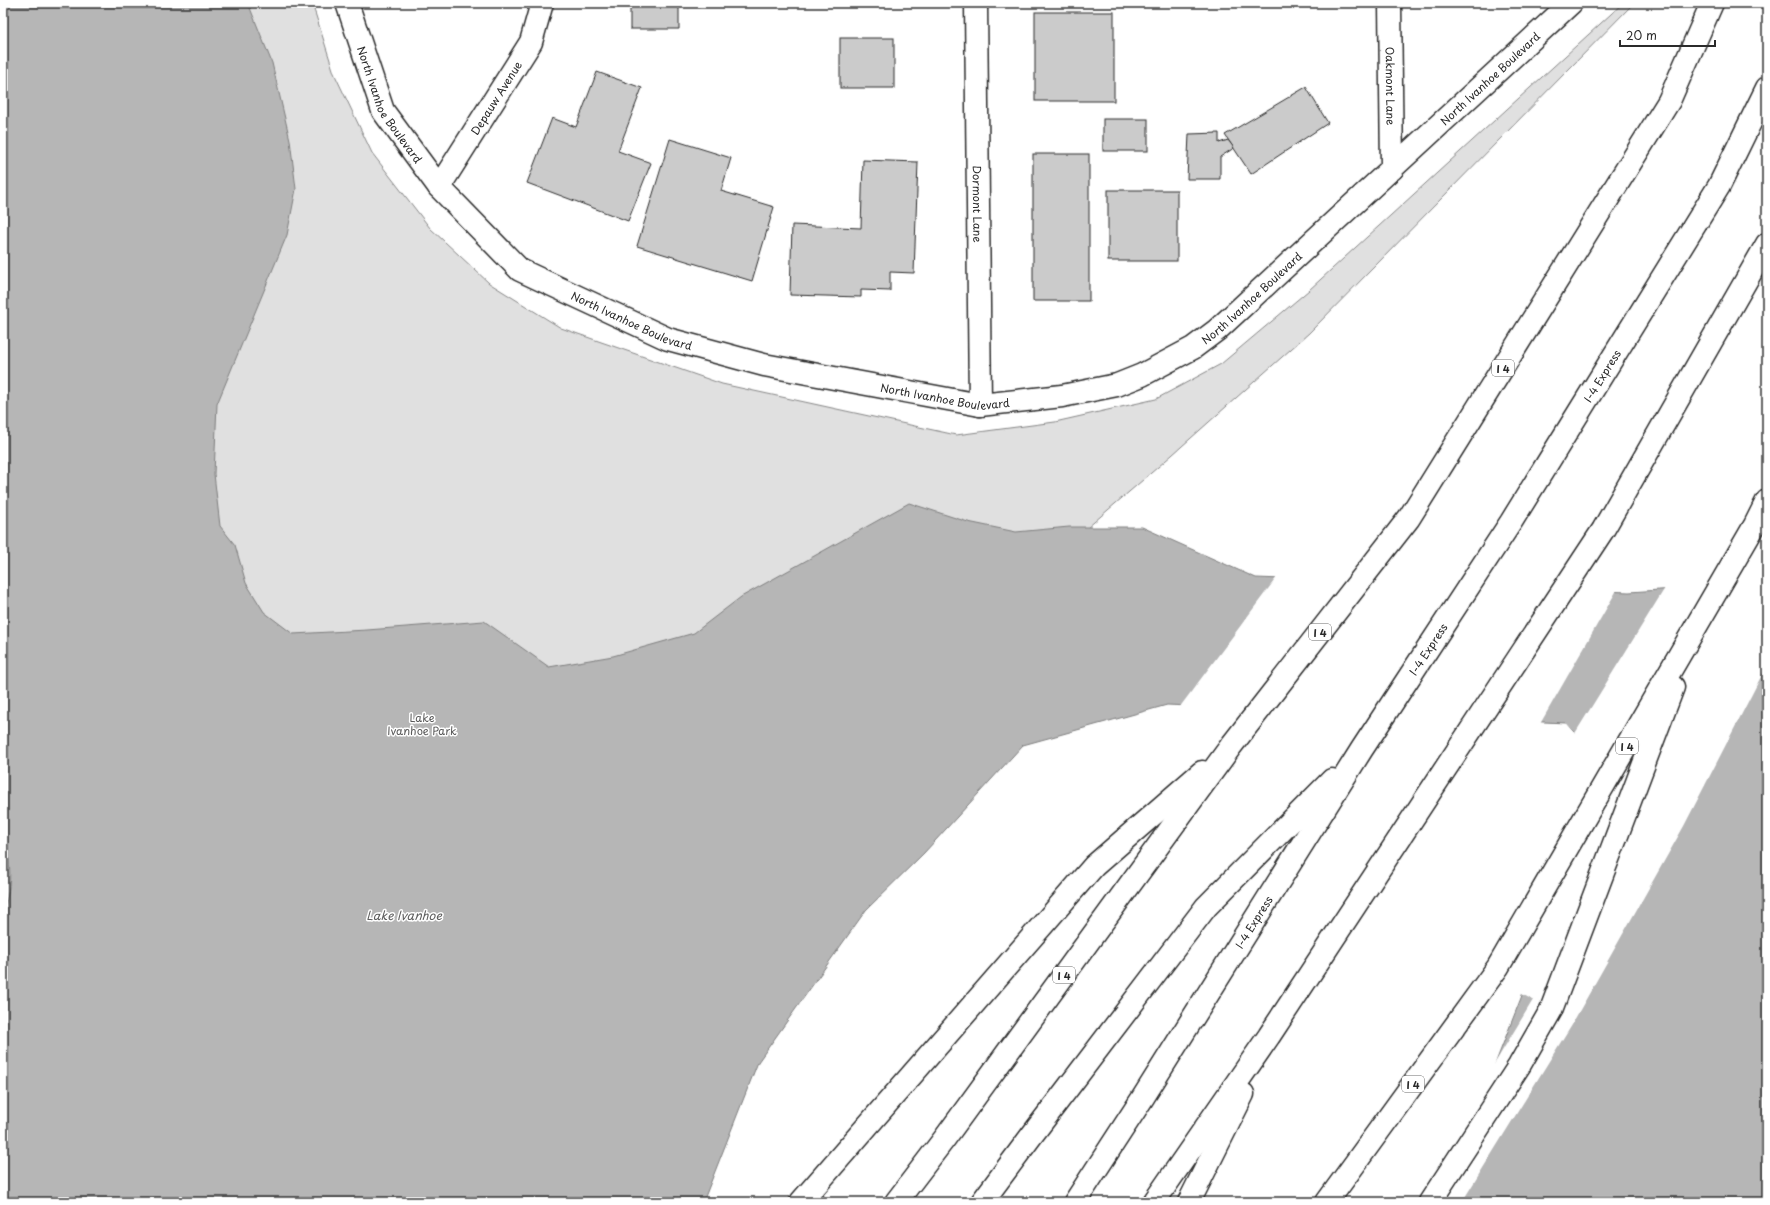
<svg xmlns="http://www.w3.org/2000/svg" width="1770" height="1205" font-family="'Playpen Sans',sans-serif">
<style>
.green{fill:#e0e0e0;stroke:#868686}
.water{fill:#b6b6b6;stroke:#7e7e7e}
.pier{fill:#fff}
.building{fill:#cbcbcb;stroke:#2b2b2b}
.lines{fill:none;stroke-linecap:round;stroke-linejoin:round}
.minor-casing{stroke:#2b2b2b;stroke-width:25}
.highway-casing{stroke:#2b2b2b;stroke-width:25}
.minor{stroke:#fff;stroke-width:22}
.highway{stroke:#fff;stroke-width:22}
.labels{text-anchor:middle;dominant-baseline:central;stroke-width:3;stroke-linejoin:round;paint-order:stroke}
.shield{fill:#fff;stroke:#6b6b6b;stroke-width:1}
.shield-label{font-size:10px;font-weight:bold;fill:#2b2b2b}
.street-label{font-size:11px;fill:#2b2b2b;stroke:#fff}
.park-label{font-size:11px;fill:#585858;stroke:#fff}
.water-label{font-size:12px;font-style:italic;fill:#5c5c5c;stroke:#fff}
</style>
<rect width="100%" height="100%" fill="#fff"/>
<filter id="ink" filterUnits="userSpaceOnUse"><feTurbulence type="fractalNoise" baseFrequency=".025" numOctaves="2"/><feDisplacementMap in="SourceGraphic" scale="8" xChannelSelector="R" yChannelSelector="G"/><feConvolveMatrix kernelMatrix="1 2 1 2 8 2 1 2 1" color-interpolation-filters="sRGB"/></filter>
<g filter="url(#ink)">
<polygon class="green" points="3,3 312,3 334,73 372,153 430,228 489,283 561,328 722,384 956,435 1055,422 1156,399 1221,364 1309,290 1623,3 1634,3 1309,333 1172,455 973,626 3,1202"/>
<path class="water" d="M3 3H248L272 63 290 140 296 189 287 235 217 404 214 474 220 526 235 545 246 583 264 612 293 634 367 630 484 621 549 667 613 656 694 633 741 597 909 503 968 522 1016 532 1069 527H1142L1256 578 1629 592 1767 583V1202H1441L1521 998 1572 855 1582 778V741L1566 723 1167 705 1023 745 924 853 866 910 758 1062 703 1202H3V910C11 895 13 856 3 842Z"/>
<g class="pier">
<polygon points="1277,577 1617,590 1540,724 1179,708"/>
<polygon points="1767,581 1767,665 1684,826 1572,1024 1462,1202 1439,1202 1490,1071 1533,1000 1520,993 1570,855 1580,778 1580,741 1574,735 1665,588"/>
</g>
<g class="building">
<polygon points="630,3 700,3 700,6 679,6 679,29 630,29"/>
<rect x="1035" y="12" width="79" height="89"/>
<rect x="840" y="38" width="54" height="50"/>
<polygon points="597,72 642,88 618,151 651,163 628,221 527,183 552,118 576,127"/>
<polygon points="1306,87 1328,123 1251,174 1225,135"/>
<rect x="1103" y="119" width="45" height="32"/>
<polygon points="1219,133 1219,143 1228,140 1234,148 1220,157 1220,179 1187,179 1189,134"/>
<polygon points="670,139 731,158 721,191 774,207 752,281 637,246"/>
<rect x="1033" y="154" width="56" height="147"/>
<polygon points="863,160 918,162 914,273 890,272 890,291 861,290 861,297 790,295 792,225 861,228"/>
<rect x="1108" y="190" width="69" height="71"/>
</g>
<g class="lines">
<g class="minor-casing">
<g id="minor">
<path id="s1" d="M347 3 383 111 439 187 520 270 668 339 764 365 980 405 1062 396 1117 385 1142 375 1193 348 1217 330 1571 3"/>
<path id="s2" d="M976 3 980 405"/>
<path id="s3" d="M1390 3 1392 169"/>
<path id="s4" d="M439 187 531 42 542 3"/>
</g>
</g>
<g class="highway-casing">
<g id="highway">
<polyline points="801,1202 1094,866 1202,772"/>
<polyline points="896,1202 945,1138 1231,746 1409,518 1669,101 1712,3"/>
<polyline points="982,1202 1032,1135 1206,907 1332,780"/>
<path id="s5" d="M1075 1202 1142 1099 1362 749 1511 522 1719 186 1767 88"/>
<polyline points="1154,1202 1269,1036 1603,530 1767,244"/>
<polyline points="1189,1202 1243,1094"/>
<polyline points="1327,1202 1498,967 1755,525 1767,501"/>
<polyline points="1430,1202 1519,1066 1551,1010 1673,687"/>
</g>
</g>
<use href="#minor" class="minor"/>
<use href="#highway" class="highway"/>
</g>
</g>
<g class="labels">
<g class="shield">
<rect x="1492" y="360" width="22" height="16" rx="3"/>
<rect x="1309" y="624" width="22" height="16" rx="3"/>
<rect x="1616" y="738" width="22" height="16" rx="3"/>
<rect x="1053" y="967" width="22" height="16" rx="3"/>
<rect x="1402" y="1076" width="22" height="16" rx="3"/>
</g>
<g class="shield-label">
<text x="1503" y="368">I 4</text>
<text x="1320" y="632">I 4</text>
<text x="1627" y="746">I 4</text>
<text x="1064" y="975">I 4</text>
<text x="1413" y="1084">I 4</text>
</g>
<g class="street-label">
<text stroke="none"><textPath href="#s1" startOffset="1431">North Ivanhoe Boulevard</textPath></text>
<text stroke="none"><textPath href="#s3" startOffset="83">Oakmont Lane</textPath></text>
<text stroke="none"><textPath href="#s4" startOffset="106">Depauw Avenue</textPath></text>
<text stroke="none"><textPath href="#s1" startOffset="111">North Ivanhoe Boulevard</textPath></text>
<text stroke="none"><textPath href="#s2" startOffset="201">Dormont Lane</textPath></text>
<text stroke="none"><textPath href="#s1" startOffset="1107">North Ivanhoe Boulevard</textPath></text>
<text stroke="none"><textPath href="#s1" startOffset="447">North Ivanhoe Boulevard</textPath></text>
<text stroke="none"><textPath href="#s5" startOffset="980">I-4 Express</textPath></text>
<text stroke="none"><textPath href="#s1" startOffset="771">North Ivanhoe Boulevard</textPath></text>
<text stroke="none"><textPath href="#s5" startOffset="656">I-4 Express</textPath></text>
<text stroke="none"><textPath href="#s5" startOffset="332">I-4 Express</textPath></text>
</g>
<g class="park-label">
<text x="422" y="717">Lake<tspan x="422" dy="13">Ivanhoe Park</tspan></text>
</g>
<g class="water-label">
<text x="404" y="915">Lake Ivanhoe</text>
</g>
</g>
<rect width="1770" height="1205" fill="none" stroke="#fff" stroke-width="16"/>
<rect x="8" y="8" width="1754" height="1189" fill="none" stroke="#2b2b2b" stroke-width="1.5" filter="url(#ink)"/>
<path d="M1620 40v6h95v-6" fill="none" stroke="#2b2b2b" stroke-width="2"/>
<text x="1626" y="40" font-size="12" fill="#2b2b2b" stroke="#ffffff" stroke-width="3" paint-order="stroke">20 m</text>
</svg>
